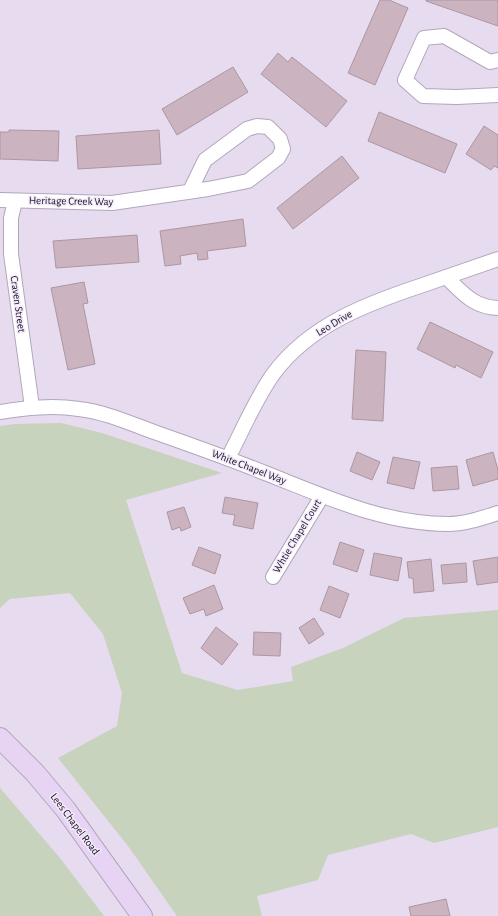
<svg xmlns="http://www.w3.org/2000/svg" width="498" height="916" font-family="'Alegreya Sans',sans-serif">
<style>
.green{fill:#c7d3bc}
.building{fill:#cbb4bf;stroke:#ac96a1}
.lines{fill:none;stroke-linecap:round;stroke-linejoin:round}
.street-casing{stroke:#b2a7ba;stroke-width:16}
.secondary-casing{stroke:#b2a7ba;stroke-width:22}
.street{stroke:#fff;stroke-width:14}
.secondary{stroke:#e7d4f5;stroke-width:20}
.labels{text-anchor:middle;dominant-baseline:central;stroke-width:3;stroke-linejoin:round;paint-order:stroke}
.street-label{font-size:11px;fill:#18141b;stroke:#f4e9fd}
</style>
<rect width="100%" height="100%" fill="#e7dbf0"/>
<g class="green">
<polygon points="61,423 102,433 222,473 126,500 182,673 238,690 293,681 291,667 343,648 404,618 498,610 498,827 434,843 411,834 328,855 318,880 257,896 262,916 177,916 128,846 58,758 117,726 122,693 103,634 70,593 10,599 0,608 0,426 15,424"/>
<polygon points="0,788 60,858 104,916 0,916"/>
</g>
<g class="building">
<polygon points="380,0 389,0 408,8 375,85 348,73"/>
<polygon points="426,0 498,0 498,26 426,1"/>
<polygon points="278,53 288,62 292,57 347,101 326,127 261,74"/>
<polygon points="233,67 248,92 177,135 162,109"/>
<polygon points="379,112 457,144 445,173 368,141"/>
<polygon points="484,126 498,135 498,168 494,166 491,170 466,154"/>
<polygon points="9,130 59,131 58,161 0,159 0,132 9,132"/>
<polygon points="159,130 161,164 78,169 76,136"/>
<polygon points="342,156 359,178 293,229 277,208"/>
<polygon points="243,219 246,246 207,251 208,259 198,260 197,253 180,256 181,264 165,266 160,231"/>
<polygon points="137,235 139,262 56,268 53,241"/>
<polygon points="84,282 88,303 83,304 95,364 68,370 51,288"/>
<polygon points="430,322 493,352 481,378 456,365 455,368 417,349"/>
<polygon points="356,350 386,352 383,421 352,419"/>
<polygon points="357,452 380,462 372,480 350,471"/>
<polygon points="493,452 498,470 498,479 473,486 466,460"/>
<polygon points="393,457 420,462 414,489 387,483"/>
<polygon points="457,466 459,489 433,491 431,468"/>
<polygon points="225,497 258,503 253,529 233,525 235,515 222,513"/>
<polygon points="184,507 191,527 181,531 180,527 172,530 167,512"/>
<polygon points="340,542 364,550 357,572 333,564"/>
<polygon points="199,547 221,555 215,574 192,565"/>
<polygon points="374,553 402,558 398,581 370,575"/>
<polygon points="498,557 498,582 477,585 473,561"/>
<polygon points="431,559 434,591 414,593 413,578 409,578 407,562"/>
<polygon points="466,563 467,582 443,584 441,565"/>
<polygon points="214,585 223,609 206,616 204,609 190,614 183,598"/>
<polygon points="329,586 349,594 340,618 320,610"/>
<polygon points="314,618 324,634 309,644 299,628"/>
<polygon points="216,627 238,644 222,665 201,648"/>
<polygon points="254,632 281,633 280,656 253,655"/>
<polygon points="446,899 450,916 411,916 409,907"/>
</g>
<g class="lines">
<g class="street-casing">
<g id="street">
<polyline points="498,60 490,62 444,36 424,38 405,80 423,96 457,97 498,95"/>
<polyline points="0,200 112,203 208,189 248,181 278,158 283,149 280,139 268,127 257,126 247,129 205,160 190,191"/>
<polyline points="15,201 11,218 11,254 32,407"/>
<path d="M446 277C463 293 473 307 498 308"/>
<path d="M0 412C26 408 52 405 79 409 105 412 129 423 154 432 191 445 228 458 265 473 324 496 383 524 448 524 465 524 482 518 498 513"/>
<path d="M228 458C243 430 255 399 274 373 310 325 366 304 420 286 446 277 472 268 498 259"/>
<polyline points="273,577 322,496"/>
</g>
</g>
<g class="secondary-casing">
<polyline id="secondary" points="0,738 35,773 66,810 142,916"/>
</g>
<use href="#street" class="street"/>
<use href="#secondary" class="secondary"/>
</g>
<g class="labels">
<g class="street-label">
<text transform="translate(71 201) rotate(1)">Heritage Creek Way</text>
<text transform="translate(18 304) rotate(82)">Craven Street</text>
<text transform="translate(334 323) rotate(-31)">Leo Drive</text>
<text transform="translate(249 467) rotate(21)">White Chapel Way</text>
<text transform="translate(297 536) rotate(-59)">Whtie Chapel Court</text>
<text transform="translate(75 824) rotate(53)">Lees Chapel Road</text>
</g>
</g>
</svg>
